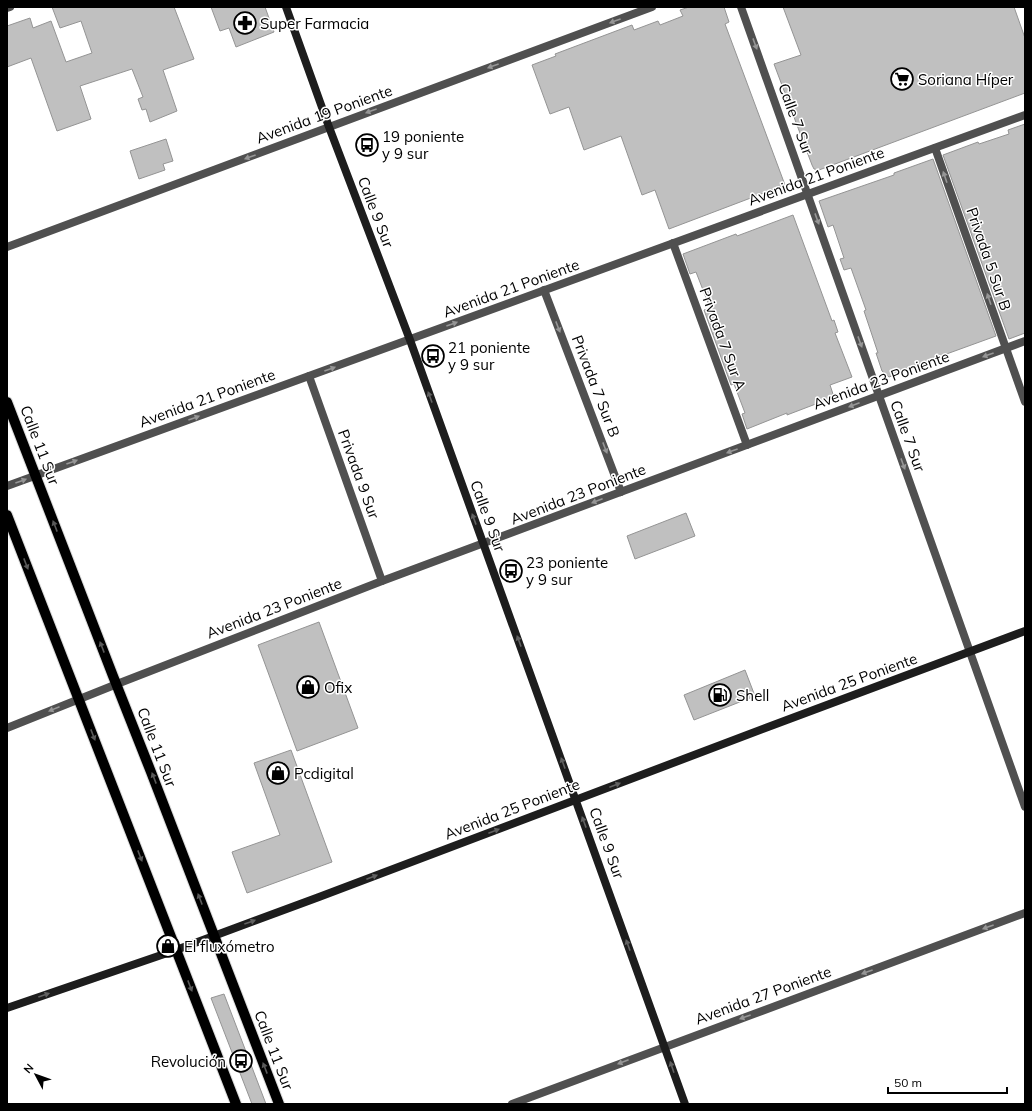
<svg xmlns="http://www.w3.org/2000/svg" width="1032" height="1111" font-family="Mulish,sans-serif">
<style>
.building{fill:#c0c0c0;stroke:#949494}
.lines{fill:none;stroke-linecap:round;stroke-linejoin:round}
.primary-casing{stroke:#dbdbdb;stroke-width:12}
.street{stroke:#505050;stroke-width:8}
.secondary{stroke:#1d1d1d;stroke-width:8}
.primary{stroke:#000;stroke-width:10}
.oneway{fill:#969696}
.oneway2{fill:#616161}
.oneway3{fill:#595959}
.labels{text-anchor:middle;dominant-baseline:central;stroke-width:3;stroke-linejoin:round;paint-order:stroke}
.poi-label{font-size:15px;fill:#000;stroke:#fff;text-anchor:start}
.street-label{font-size:15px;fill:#000;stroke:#fff}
</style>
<rect width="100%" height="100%" fill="#fff"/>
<g class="building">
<polygon points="52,7 174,7 194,59 163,70 177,111 150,122 146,109 142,110 138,99 143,97 132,69 80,86 91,119 57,131 31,58 7,67 7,26 30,18 33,28 51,21 66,62 92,53 81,21 60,28"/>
<polygon points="211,7 265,7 274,32 236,47 229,28 220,31"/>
<polygon points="689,7 724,7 729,22 725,24 785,185 669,229 655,190 642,195 621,136 584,150 569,107 550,114 532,65 556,56 555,54 632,25 634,30 658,21 660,25 683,16 680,10"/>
<polygon points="783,7 1014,7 1025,38 1025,93 819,170 814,169 812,165 774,64 801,55"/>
<polygon points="1025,124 1025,333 1009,339 943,155 978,142 979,144 1009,134 1008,130"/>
<polygon points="166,139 173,161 163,164 165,170 139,179 130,151"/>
<polygon points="933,159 996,336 919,364 920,366 889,377 882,371 876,353 878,353 864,311 866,310 851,268 844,270 840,259 844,258 833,225 828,227 819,201 894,175 894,173"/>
<polygon points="793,215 832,321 834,320 838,332 835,333 852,377 830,385 834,397 787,415 787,413 747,429 742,414 745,413 734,384 731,385 704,310 710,308 696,272 690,274 683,254 736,234 737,236"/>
<polygon points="686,513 695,536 635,559 627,536"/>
<polygon points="319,622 358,728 297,751 258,645"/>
<polygon points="745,670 755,696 694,720 684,695"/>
<polygon points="291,750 332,862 247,893 232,852 280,835 254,763"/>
<polygon points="224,994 266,1104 252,1104 211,998"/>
</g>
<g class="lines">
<g class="primary-casing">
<g id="primary">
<polyline points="7,402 113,676 151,772 279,1104"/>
<polyline points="7,515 236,1104"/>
</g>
</g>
<g class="street">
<polyline points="741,7 1025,807"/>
<polyline points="7,8 10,7"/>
<polyline points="935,148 1025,402"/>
<polyline points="673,243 747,445"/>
<polyline points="7,247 652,7"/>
<polyline points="544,290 621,492"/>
<polyline points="309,376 382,581"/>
<polyline points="7,486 1025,115"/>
<polyline points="7,728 117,684 382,581 1025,341"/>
<polyline points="512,1104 1025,913"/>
</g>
<g class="secondary">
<polyline points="286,7 329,127 410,340 685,1104"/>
<polyline points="7,1008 176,950 319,897 768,727 1025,631"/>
</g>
<use href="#primary" class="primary"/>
</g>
<defs><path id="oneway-solid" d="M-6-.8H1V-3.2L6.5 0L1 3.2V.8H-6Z"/></defs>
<g class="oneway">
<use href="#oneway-solid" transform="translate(615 21) rotate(160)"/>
<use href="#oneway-solid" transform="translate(755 44) rotate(70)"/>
<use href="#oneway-solid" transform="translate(493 66) rotate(160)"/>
<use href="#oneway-solid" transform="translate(371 111) rotate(160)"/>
<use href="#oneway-solid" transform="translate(250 157) rotate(160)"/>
<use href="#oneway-solid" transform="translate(945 177) rotate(-109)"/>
<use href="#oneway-solid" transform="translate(817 219) rotate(70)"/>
<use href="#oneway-solid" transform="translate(989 299) rotate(-109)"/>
<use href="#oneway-solid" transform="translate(452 324) rotate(-20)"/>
<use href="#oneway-solid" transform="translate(558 327) rotate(69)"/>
<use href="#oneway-solid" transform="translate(860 342) rotate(70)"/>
<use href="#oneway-solid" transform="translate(988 355) rotate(160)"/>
<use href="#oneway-solid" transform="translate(330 369) rotate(-20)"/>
<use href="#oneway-solid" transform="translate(854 405) rotate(159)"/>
<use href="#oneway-solid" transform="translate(194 418) rotate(-20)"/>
<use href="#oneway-solid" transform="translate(605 448) rotate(69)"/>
<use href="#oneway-solid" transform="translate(732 451) rotate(160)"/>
<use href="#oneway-solid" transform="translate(72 462) rotate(-20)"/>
<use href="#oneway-solid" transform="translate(903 464) rotate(70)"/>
<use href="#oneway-solid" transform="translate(21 481) rotate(-20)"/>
<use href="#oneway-solid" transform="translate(597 501) rotate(159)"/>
<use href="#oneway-solid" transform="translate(54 709) rotate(158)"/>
<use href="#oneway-solid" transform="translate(988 927) rotate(160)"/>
<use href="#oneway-solid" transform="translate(867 972) rotate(160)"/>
<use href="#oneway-solid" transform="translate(745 1017) rotate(160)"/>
<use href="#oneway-solid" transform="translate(623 1062) rotate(159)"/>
</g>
<g class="oneway2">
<use href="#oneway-solid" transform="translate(430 397) rotate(-110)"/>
<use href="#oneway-solid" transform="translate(474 519) rotate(-110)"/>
<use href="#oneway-solid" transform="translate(519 641) rotate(-110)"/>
<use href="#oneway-solid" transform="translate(563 763) rotate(-110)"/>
<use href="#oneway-solid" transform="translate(615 785) rotate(-21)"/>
<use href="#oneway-solid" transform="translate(584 822) rotate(-110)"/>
<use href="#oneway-solid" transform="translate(494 831) rotate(-21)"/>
<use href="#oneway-solid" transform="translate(372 877) rotate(-21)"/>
<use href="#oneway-solid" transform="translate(250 922) rotate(-20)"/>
<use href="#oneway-solid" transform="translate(628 945) rotate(-110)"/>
<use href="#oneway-solid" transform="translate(44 995) rotate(-19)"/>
<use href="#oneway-solid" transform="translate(672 1067) rotate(-109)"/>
</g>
<g class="oneway3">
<use href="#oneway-solid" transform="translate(55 526) rotate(-111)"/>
<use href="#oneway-solid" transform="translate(26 564) rotate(69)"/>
<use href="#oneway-solid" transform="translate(102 647) rotate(-111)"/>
<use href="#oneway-solid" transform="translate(93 735) rotate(69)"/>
<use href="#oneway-solid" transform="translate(154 778) rotate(-111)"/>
<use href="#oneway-solid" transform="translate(140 856) rotate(69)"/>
<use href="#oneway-solid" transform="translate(200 899) rotate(-111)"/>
<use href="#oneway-solid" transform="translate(190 986) rotate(69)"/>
<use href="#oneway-solid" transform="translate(265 1068) rotate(-111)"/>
</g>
<defs>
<g id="pharmacy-ring" transform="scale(1.15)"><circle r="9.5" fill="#fff" stroke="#000" stroke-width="1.5"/><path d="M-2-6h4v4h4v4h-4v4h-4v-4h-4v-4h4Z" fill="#000"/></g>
<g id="supermarket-ring" transform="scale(1.15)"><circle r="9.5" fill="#fff" stroke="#000" stroke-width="1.5"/><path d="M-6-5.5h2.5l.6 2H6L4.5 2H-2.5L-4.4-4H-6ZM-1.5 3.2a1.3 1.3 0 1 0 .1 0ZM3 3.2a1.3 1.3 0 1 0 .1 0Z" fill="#000"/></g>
<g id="bus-ring" transform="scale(1.15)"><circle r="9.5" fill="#fff" stroke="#000" stroke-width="1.5"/><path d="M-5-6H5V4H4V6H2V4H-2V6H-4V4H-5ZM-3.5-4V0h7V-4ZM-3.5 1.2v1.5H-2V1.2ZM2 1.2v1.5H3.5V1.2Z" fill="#000"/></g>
<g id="shop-ring" transform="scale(1.15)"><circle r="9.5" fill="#fff" stroke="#000" stroke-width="1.5"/><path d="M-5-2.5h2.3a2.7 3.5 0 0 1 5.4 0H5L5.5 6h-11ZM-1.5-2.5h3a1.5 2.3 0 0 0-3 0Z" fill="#000"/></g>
<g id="fuel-ring" transform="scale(1.15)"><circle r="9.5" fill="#fff" stroke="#000" stroke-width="1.5"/><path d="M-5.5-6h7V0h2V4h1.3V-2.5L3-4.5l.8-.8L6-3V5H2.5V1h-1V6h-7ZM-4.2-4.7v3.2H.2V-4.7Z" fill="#000"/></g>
</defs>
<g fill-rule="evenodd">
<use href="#pharmacy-ring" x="245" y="23"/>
<use href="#supermarket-ring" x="902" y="79"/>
<use href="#bus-ring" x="367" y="145"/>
<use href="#bus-ring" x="433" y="356"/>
<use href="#bus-ring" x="511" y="571"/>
<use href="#shop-ring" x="308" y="687"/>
<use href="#fuel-ring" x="720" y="695"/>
<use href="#shop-ring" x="278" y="773"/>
<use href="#shop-ring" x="168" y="946"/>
<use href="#bus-ring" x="241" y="1061"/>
</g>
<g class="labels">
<g class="poi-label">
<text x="260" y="23">Super Farmacia</text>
<text x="918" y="79">Soriana Híper</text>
<text x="382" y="136">19 poniente<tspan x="382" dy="17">y 9 sur</tspan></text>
<text x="448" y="347">21 poniente<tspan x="448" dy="17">y 9 sur</tspan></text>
<text x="526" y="562">23 poniente<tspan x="526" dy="17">y 9 sur</tspan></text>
<text x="324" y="687">Ofix</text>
<text x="736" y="695">Shell</text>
<text x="294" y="773">Pcdigital</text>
<text x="184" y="946">El fluxómetro</text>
<text x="226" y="1061" text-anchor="end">Revolución</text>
</g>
<g class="street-label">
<text transform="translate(324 114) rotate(-20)">Avenida 19 Poniente</text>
<text transform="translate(796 119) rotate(70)">Calle 7 Sur</text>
<text transform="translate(816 176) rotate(-20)">Avenida 21 Poniente</text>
<text transform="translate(376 212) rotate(69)">Calle 9 Sur</text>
<text transform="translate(989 259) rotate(71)">Privada 5 Sur B</text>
<text transform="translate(511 288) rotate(-20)">Avenida 21 Poniente</text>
<text transform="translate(723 339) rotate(70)">Privada 7 Sur A</text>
<text transform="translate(881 380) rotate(-20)">Avenida 23 Poniente</text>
<text transform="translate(596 386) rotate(69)">Privada 7 Sur B</text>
<text transform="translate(207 398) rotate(-20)">Avenida 21 Poniente</text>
<text transform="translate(908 436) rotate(70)">Calle 7 Sur</text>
<text transform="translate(40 445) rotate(69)">Calle 11 Sur</text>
<text transform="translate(359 474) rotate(70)">Privada 9 Sur</text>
<text transform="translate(578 494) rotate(-21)">Avenida 23 Poniente</text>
<text transform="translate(488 516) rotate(70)">Calle 9 Sur</text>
<text transform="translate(274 608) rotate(-21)">Avenida 23 Poniente</text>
<text transform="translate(849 682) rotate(-20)">Avenida 25 Poniente</text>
<text transform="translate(157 747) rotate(69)">Calle 11 Sur</text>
<text transform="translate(512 809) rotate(-21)">Avenida 25 Poniente</text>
<text transform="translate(607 843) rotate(70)">Calle 9 Sur</text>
<text transform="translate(763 995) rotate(-20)">Avenida 27 Poniente</text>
<text transform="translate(274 1050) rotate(69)">Calle 11 Sur</text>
</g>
</g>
<rect width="1032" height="1111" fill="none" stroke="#000000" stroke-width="16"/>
<g transform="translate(36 1075) rotate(311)" stroke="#ffffff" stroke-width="3" paint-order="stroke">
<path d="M0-3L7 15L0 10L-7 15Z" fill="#000000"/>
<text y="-6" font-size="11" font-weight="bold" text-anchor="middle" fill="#000000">N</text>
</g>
<path d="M888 1087v6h119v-6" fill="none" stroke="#000000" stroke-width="2"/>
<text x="894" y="1087" font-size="12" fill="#000000" stroke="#ffffff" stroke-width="3" paint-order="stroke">50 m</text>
</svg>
